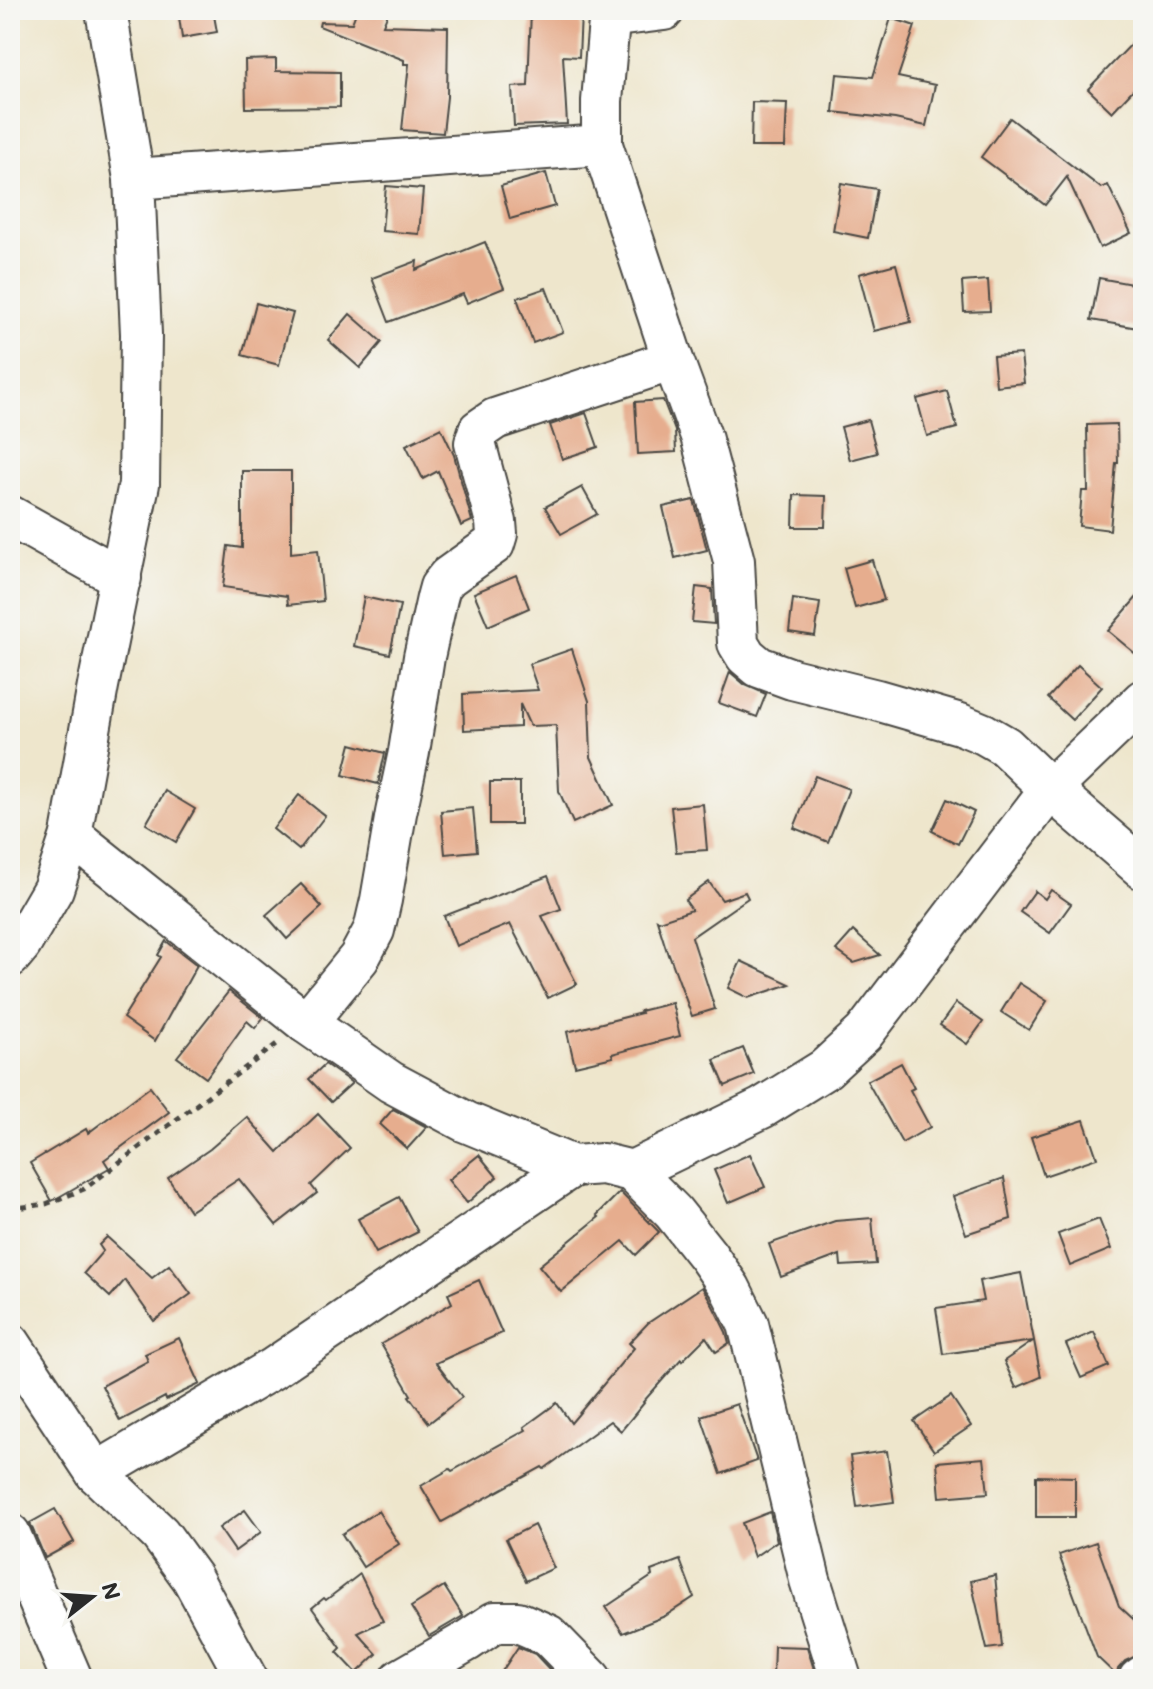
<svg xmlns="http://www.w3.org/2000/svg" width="1153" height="1689" font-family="Mali,sans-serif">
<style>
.building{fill:#e6ad8e}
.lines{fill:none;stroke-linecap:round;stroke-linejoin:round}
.minor-casing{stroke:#484743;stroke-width:44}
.path{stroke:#484743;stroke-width:5;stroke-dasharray:6 6;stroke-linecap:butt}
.minor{stroke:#fff;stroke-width:40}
</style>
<rect width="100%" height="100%" fill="#f6f6f2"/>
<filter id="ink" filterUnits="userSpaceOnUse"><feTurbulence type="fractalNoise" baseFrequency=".0125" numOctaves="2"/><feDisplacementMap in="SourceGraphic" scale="16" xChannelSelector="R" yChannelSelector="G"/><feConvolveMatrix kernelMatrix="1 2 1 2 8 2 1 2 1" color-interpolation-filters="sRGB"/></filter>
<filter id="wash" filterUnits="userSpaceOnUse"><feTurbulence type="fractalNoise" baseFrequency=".006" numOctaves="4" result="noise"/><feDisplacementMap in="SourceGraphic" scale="32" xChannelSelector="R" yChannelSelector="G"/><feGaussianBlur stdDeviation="1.8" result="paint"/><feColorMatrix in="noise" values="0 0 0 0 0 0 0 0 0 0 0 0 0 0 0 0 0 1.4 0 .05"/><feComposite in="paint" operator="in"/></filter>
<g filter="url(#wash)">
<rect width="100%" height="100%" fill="#eee6cc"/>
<g id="blocks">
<g class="building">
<polygon points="178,10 213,10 217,32 182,38"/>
<polygon points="357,10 389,10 383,25 448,27 447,97 443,133 402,130 409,64 404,64 404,60 319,26 320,22 352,23"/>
<polygon points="531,11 581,14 579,57 563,56 567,124 514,126 512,87 528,86"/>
<polygon points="891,18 915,26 898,77 935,85 926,126 895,119 833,112 837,74 873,77"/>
<polygon points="1143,32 1143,79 1112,112 1088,89"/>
<polygon points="276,59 276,71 340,72 340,107 246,108 245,60"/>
<polygon points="752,102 787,103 785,147 751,147"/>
<polygon points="1010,118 1101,188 1108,185 1131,233 1100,248 1067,177 1045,205 981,157"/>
<polygon points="546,173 555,206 510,219 501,186"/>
<polygon points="841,183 877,189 868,238 833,231"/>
<polygon points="386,186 423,189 419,234 382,231"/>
<polygon points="485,242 504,288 467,303 463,294 389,322 372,278 417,261 416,270"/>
<polygon points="896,264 911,322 874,331 859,274"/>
<polygon points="1099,278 1143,286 1138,328 1091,320"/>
<polygon points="988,280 990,311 964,312 962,282"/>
<polygon points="546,288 563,332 533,343 517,298"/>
<polygon points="256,303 293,313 279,365 242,355"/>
<polygon points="350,314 382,342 360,368 328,340"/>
<polygon points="1021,354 1024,383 996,386 993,356"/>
<polygon points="947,391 957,428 927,436 917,399"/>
<polygon points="663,400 675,431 676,452 638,454 635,402"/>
<polygon points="586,413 598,447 562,459 550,425"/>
<polygon points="868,420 877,453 850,460 841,427"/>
<polygon points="1117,424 1118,463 1116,463 1110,530 1079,526 1082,491 1088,491 1087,425"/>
<polygon points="441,428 454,455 472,521 461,526 438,471 423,479 406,445"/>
<polygon points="242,471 291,471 291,553 318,550 323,601 288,605 287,596 223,587 228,546 242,548"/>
<polygon points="582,487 597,514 561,534 545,507"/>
<polygon points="794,495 826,496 825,527 793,527"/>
<polygon points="694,500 707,550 675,558 663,507"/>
<polygon points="872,560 884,600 855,608 844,568"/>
<polygon points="516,575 529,608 488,626 474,593"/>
<polygon points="696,587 712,589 714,624 692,622"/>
<polygon points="1143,590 1143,660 1108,631"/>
<polygon points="364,597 400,605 390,654 354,646"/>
<polygon points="793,599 820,603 815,636 789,632"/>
<polygon points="572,649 589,701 591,757 613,805 573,823 559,791 556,725 530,726 520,704 520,727 464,730 463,694 538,690 529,664"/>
<polygon points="1078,665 1102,687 1072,720 1048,698"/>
<polygon points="730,672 745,685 766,694 757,717 719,703"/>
<polygon points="351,744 385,753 378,784 343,775"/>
<polygon points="815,776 849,789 828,842 794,828"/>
<rect x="490" y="782" width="30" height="42"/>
<polygon points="165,791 195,809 176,842 146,824"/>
<polygon points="299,795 325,816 299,850 273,829"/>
<polygon points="947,799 974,812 958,844 932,831"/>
<polygon points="703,804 707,850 676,852 671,807"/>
<polygon points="473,808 477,851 445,854 441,811"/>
<polygon points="548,876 561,909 542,916 577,984 548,998 510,924 456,946 444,916"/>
<polygon points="709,882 722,900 745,892 748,898 692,937 715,1009 692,1016 669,954 668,955 657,920 659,921 692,910 685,900"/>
<polygon points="301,884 322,907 287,939 266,915"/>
<polygon points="1051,890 1071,904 1050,933 1020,912 1035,891 1045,899"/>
<polygon points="853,931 880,955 854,963 836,950"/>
<polygon points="166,941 197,965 155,1041 123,1018 161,957 158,955"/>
<polygon points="741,961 790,984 748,998 728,988"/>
<polygon points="1019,983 1047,1001 1029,1030 1001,1012"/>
<polygon points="229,991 263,1018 255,1028 247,1021 206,1078 177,1057"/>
<polygon points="672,1003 680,1036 612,1054 613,1057 575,1066 567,1032 641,1013 640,1011"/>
<polygon points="956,1003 983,1022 967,1044 940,1025"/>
<polygon points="743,1048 754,1074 725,1086 714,1060"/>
<polygon points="901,1063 914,1088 910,1090 930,1127 902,1143 867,1081"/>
<polygon points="325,1064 352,1083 331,1102 309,1079"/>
<polygon points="150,1087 169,1112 104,1160 109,1168 52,1201 30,1163 86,1129 88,1133"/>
<polygon points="393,1109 427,1127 407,1149 380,1124"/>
<polygon points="318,1114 350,1148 311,1185 317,1193 276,1225 239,1179 190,1211 168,1178 210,1149 247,1117 278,1152"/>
<polygon points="1084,1120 1097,1158 1044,1176 1031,1137"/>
<polygon points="750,1154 765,1187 728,1203 714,1170"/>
<polygon points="479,1155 497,1177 467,1203 448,1180"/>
<polygon points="1004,1178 1011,1219 966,1234 953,1196"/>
<polygon points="620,1192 659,1232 636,1255 623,1241 561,1292 539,1266 599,1217 597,1215"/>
<polygon points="399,1197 418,1232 376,1253 358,1219"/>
<polygon points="872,1218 876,1264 841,1266 840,1255 781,1277 769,1244 835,1221"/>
<polygon points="1099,1219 1111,1249 1070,1266 1058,1234"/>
<polygon points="107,1237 152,1278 169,1265 191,1294 154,1321 125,1280 110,1297 84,1273 103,1251 99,1245"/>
<polygon points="1021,1273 1041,1377 1016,1388 1004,1361 1033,1341 943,1354 936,1308 983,1301 979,1281"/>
<polygon points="479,1280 502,1333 436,1363 462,1397 429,1423 409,1396 411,1395 381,1344 452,1303 448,1294"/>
<polygon points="702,1287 710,1300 726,1332 729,1343 716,1352 706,1337 682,1361 681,1359 643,1402 644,1403 621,1431 610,1421 544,1469 542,1467 442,1522 421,1486 450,1469 452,1471 526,1430 524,1427 557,1403 571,1423 634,1348 629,1343 648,1323"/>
<polygon points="1094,1332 1109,1366 1081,1378 1066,1344"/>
<polygon points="179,1338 200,1384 166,1400 165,1397 120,1421 102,1386 148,1361 145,1354"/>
<polygon points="951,1396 971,1426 934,1451 914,1421"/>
<polygon points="737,1404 757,1461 721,1474 701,1416"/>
<polygon points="887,1451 894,1502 857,1507 850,1456"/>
<polygon points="984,1458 988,1493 940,1497 937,1462"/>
<polygon points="1036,1476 1075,1477 1075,1517 1036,1517"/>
<polygon points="55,1509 74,1542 45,1558 30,1523"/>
<polygon points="245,1510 261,1532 235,1551 219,1528"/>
<polygon points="378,1511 399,1544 363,1567 342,1534"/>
<polygon points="770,1512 777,1541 754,1557 742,1523"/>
<polygon points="534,1525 554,1568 526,1581 506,1539"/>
<polygon points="1096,1542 1119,1606 1143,1628 1143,1653 1125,1661 1118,1669 1117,1676 1097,1657 1059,1555"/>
<polygon points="680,1560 694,1597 665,1616 623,1633 606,1607 652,1576 651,1571"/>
<polygon points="360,1574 383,1621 358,1633 377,1654 357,1673 337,1652 341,1648 312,1608 324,1598 326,1600"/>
<polygon points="995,1575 1002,1647 987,1649 971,1581"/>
<polygon points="444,1586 463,1616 429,1636 411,1607"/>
<polygon points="774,1646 807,1647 817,1679 773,1677"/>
<polygon points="518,1647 535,1654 550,1670 545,1679 497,1679"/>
</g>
</g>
</g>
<g filter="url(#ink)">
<use href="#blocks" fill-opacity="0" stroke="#484743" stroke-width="2"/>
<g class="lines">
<g class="minor-casing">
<g id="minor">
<polyline points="610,10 602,101 602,145 673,360 701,436 734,561 738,643 746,656 759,667 792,679 877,700 960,724 984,734 1005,746 1050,789 864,1033 825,1069 762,1108 632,1171"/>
<polyline points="608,17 664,10"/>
<polyline points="134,179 602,145"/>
<polyline points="10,516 121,578"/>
<polyline points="1143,700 1050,789 1143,869"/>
<polyline points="71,835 306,1023 391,1082 466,1122 573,1166 603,1164 632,1171 673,1212 708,1256 730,1288 748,1324 810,1580 841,1679"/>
<polyline points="10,957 21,944 53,889 71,835 98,686 139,484 141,334 134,179 106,10"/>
<polyline points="306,1023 359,958 374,930 381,900 396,813 409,752 424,657 437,598 440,587 448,577 494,544 497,534 496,522 475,443 479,430 495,419 673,360"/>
<polyline points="10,1343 96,1473 160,1534 192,1578 247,1679"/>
<polyline points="96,1473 272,1369 573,1166"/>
<polyline points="10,1534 72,1679"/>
<polyline points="401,1679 467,1641 495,1622 518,1622 548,1635 591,1679"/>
<polyline points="1139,1679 1143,1676"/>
</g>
</g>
<polyline class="path" points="10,1209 46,1204 84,1189 277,1044"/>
<use href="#minor" class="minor"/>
</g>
</g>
<rect width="1153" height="1689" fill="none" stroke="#f6f6f2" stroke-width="40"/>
<g transform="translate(92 1597) rotate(73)" stroke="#f6f6f2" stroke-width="6" paint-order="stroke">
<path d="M0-6L14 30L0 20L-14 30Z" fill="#2b2b2b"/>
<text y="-12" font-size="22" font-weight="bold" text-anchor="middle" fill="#2b2b2b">N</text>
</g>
</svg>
